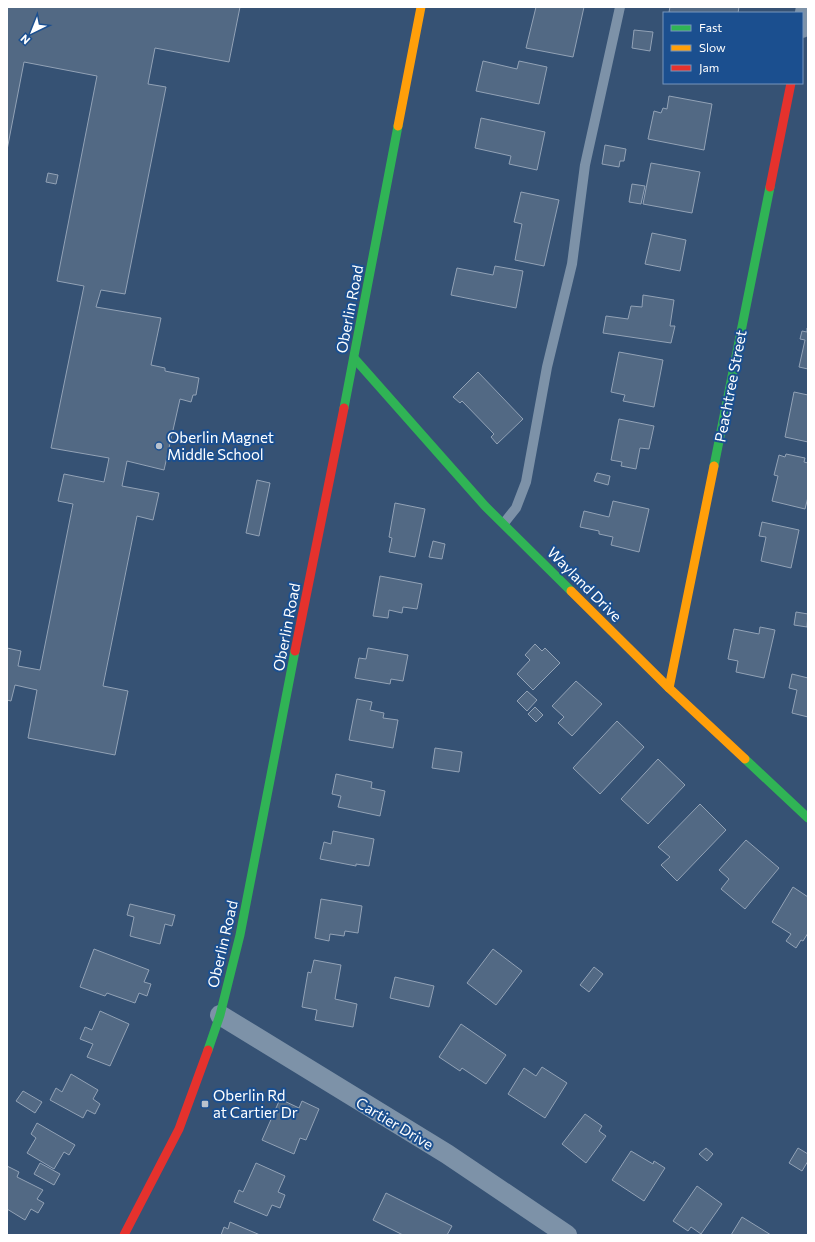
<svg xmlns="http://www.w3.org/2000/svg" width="815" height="1242" font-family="Commissioner,sans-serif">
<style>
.building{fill:#526984;stroke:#92a2b6}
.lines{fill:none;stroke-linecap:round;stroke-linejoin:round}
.lane{stroke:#7d92a8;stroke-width:10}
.street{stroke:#7d92a8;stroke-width:20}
.fast{stroke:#30b455;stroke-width:9}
.slow{stroke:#ff9f0a;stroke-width:9}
.jam{stroke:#e5322d;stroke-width:9}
.poi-dot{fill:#b9c2ce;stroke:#1b4f8f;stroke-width:1.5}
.labels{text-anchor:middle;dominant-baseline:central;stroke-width:4;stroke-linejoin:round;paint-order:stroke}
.street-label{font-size:15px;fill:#fff;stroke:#1b4f8f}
.poi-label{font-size:15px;fill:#fff;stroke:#1b4f8f;text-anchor:start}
</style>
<rect width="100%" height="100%" fill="#365274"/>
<g class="building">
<polygon points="7,7 240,7 229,62 155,48 148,84 166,87 125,294 101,290 96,307 161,318 151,365 165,368 165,371 199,378 196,395 193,395 191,402 180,399 164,470 127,461 122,486 159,493 153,520 137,516 103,686 128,691 115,755 28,738 37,690 15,685 11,701 7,700 7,648 21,651 18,666 40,670 73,504 58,501 64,474 104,482 109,458 51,448 84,286 57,281 97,76 24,62 7,150"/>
<polygon points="536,7 584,7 573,57 526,48"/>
<polygon points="670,7 739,7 738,13 673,13 669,12"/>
<polygon points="634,30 653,32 650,51 632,48"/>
<polygon points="483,61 517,69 519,61 547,67 539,104 476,91"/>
<polygon points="669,96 712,104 704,150 648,139 654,111 661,113 663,108 667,109"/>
<polygon points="481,118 545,132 537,170 509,164 511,156 475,148"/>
<polygon points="605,145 626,149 624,161 620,161 619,167 602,164"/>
<polygon points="651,163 700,172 692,213 643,204"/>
<polygon points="48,173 58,175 56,184 46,182"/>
<polygon points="632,184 645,186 641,204 629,202"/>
<polygon points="521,192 559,200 544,266 515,260 522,224 514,222"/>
<polygon points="652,233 686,240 680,271 645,264"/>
<polygon points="495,266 523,271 516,308 451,295 457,268 493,275"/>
<polygon points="643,295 674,300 670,326 675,326 671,343 603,333 606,316 628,319 631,306 642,307"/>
<polygon points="807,328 808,328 808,369 799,367 805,340 800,339 802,331 807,332"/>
<polygon points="619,352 663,360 654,407 623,401 625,395 611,392"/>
<polygon points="478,372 523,419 497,444 491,437 494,434 462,401 460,403 453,397"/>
<polygon points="794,392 808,395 808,442 785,437"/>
<polygon points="619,419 654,426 649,449 640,448 636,469 621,466 622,462 611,460"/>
<polygon points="786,454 805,458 804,462 808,463 808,497 805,509 772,501 778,476 774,475 779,455 785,457"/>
<polygon points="597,473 610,476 608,485 594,481"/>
<polygon points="257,480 270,483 259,536 246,533"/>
<polygon points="613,501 649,509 639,552 611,545 613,537 599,534 599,531 580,527 584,511 609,517"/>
<polygon points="395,503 425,509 415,557 389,552 392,538 389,537"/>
<polygon points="762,522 799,530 791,568 761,561 766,537 759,536"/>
<polygon points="433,541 445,544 442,559 429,557"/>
<polygon points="380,576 422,584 417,609 403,607 402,613 389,610 388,618 373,616"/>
<polygon points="796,612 808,614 807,627 794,625"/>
<polygon points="760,627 775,630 764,678 736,672 738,661 728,659 734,629 759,634"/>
<polygon points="535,644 542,651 545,648 560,663 533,690 517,674 530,660 525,655"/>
<polygon points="368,648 408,655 403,681 391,679 390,684 355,678 359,658 366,659"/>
<polygon points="792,674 808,678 808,717 792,713 797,690 789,688"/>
<polygon points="576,681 602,704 572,736 558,723 564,717 552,706"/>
<polygon points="527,691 537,700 527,711 517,701"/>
<polygon points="357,699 372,702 370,710 384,713 383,718 398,720 393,748 349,740"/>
<polygon points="535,707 543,715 536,722 528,714"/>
<polygon points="617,721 644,747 600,794 573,768"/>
<polygon points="435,748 462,752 459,772 432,768"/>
<polygon points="658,759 685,785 648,824 621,799"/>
<polygon points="336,774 372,782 371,788 385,791 380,816 338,807 341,796 332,794"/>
<polygon points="700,804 726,830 677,881 661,865 670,857 658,847"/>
<polygon points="333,831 374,839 369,866 356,864 356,866 320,859 324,842 331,844"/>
<polygon points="746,840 779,868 745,909 721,889 729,879 719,870"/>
<polygon points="793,887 808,897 808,933 803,941 801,940 796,948 786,941 791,934 772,922"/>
<polygon points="321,899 362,906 358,933 345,931 344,936 330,934 329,941 315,938"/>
<polygon points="130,904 175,915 172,926 165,924 160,944 130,936 134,917 127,915"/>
<polygon points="94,949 149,970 144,982 151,984 147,996 139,993 135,1003 107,993 105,996 80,987"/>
<polygon points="493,949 522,971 496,1005 467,983"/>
<polygon points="314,960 341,965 335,999 357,1004 353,1027 315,1020 317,1010 302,1007 308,972 311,973"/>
<polygon points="594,967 603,974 589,992 580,985"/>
<polygon points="395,977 434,986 429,1007 390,998"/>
<polygon points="100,1011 129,1024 110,1066 87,1057 93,1044 80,1039 85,1027 92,1030"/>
<polygon points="461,1024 506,1055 486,1084 462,1068 460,1071 439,1057"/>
<polygon points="542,1067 567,1083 545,1118 508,1094 524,1068 536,1076"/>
<polygon points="71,1074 98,1090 93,1099 100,1104 95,1114 87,1110 83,1118 50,1100 56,1088 62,1092"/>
<polygon points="23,1091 42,1102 35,1113 16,1101"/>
<polygon points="280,1099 299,1108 302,1101 319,1109 306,1140 300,1138 294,1154 262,1140"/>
<polygon points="585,1114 602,1126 599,1131 606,1136 586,1163 562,1144"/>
<polygon points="37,1123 75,1145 69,1155 64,1152 54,1169 27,1153 36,1138 31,1134"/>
<polygon points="706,1148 713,1154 707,1161 699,1154"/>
<polygon points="798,1148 808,1154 808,1161 802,1171 789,1163"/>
<polygon points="631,1151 653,1164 654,1161 665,1168 644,1201 612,1180"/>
<polygon points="40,1163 60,1174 54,1185 34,1174"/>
<polygon points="256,1163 285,1176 278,1192 285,1195 280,1208 272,1205 267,1216 234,1202 239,1190 243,1192"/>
<polygon points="7,1166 19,1172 17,1177 43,1190 37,1199 44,1203 38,1213 31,1209 25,1220 7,1209"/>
<polygon points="697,1186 722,1204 701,1234 691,1227 688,1231 673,1221"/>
<polygon points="386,1193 452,1226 447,1235 403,1235 373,1220"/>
<polygon points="742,1217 771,1235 731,1235"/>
<polygon points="230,1222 260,1235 221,1235 224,1227 228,1229"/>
</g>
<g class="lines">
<polyline class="lane" points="504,523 516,508 526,482 547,367 572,264 585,165 620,7"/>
<g class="street">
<polyline points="802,28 806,7"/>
<polyline points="220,1015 447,1154 567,1235"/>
</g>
<g class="fast">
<polyline points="354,358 485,506 571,591"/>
<polyline points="344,408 398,126"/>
<polyline points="714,466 770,187"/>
<polyline points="745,759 808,818"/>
<polyline points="208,1050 220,1015 240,935 295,651"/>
</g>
<g class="slow">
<polyline points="398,126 421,7"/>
<polyline points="571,591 669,688 745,759"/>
<polyline points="669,688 714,466"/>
</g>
<g class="jam">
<polyline points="770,187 791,83"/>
<polyline points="295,651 344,408"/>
<polyline points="124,1235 179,1129 208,1050"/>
</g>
</g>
<g class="poi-dot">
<circle cx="159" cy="446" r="4"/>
<rect x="201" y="1100" width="8" height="8" rx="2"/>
</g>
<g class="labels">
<g class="street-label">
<text transform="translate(349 309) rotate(-79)">Oberlin Road</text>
<text transform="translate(730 386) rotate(-79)">Peachtree Street</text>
<text transform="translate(585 584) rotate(45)">Wayland Drive</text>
<text transform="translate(286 627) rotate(-79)">Oberlin Road</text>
<text transform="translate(222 944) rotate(-77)">Oberlin Road</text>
<text transform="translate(395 1123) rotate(31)">Cartier Drive</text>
</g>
<g class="poi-label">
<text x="167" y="437">Oberlin Magnet<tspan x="167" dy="17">Middle School</tspan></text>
<text x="213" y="1095">Oberlin Rd<tspan x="213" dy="17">at Cartier Dr</tspan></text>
</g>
</g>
<rect width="815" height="1242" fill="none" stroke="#ffffff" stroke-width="16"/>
<rect x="663" y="12" width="140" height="72" fill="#1b4f8f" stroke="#7695bc"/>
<rect x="671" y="25" width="20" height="6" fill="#30b455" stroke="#7695bc"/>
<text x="699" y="32" font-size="12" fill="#ffffff">Fast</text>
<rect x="671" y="45" width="20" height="6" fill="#ff9f0a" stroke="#7695bc"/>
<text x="699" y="52" font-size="12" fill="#ffffff">Slow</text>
<rect x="671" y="65" width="20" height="6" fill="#e5322d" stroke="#7695bc"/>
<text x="699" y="72" font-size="12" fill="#ffffff">Jam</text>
<g transform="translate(32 32) rotate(223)" stroke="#1b4f8f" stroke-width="3" paint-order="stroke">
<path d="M0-3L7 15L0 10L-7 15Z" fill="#ffffff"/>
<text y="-6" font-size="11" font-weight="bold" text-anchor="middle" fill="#ffffff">N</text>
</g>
</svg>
